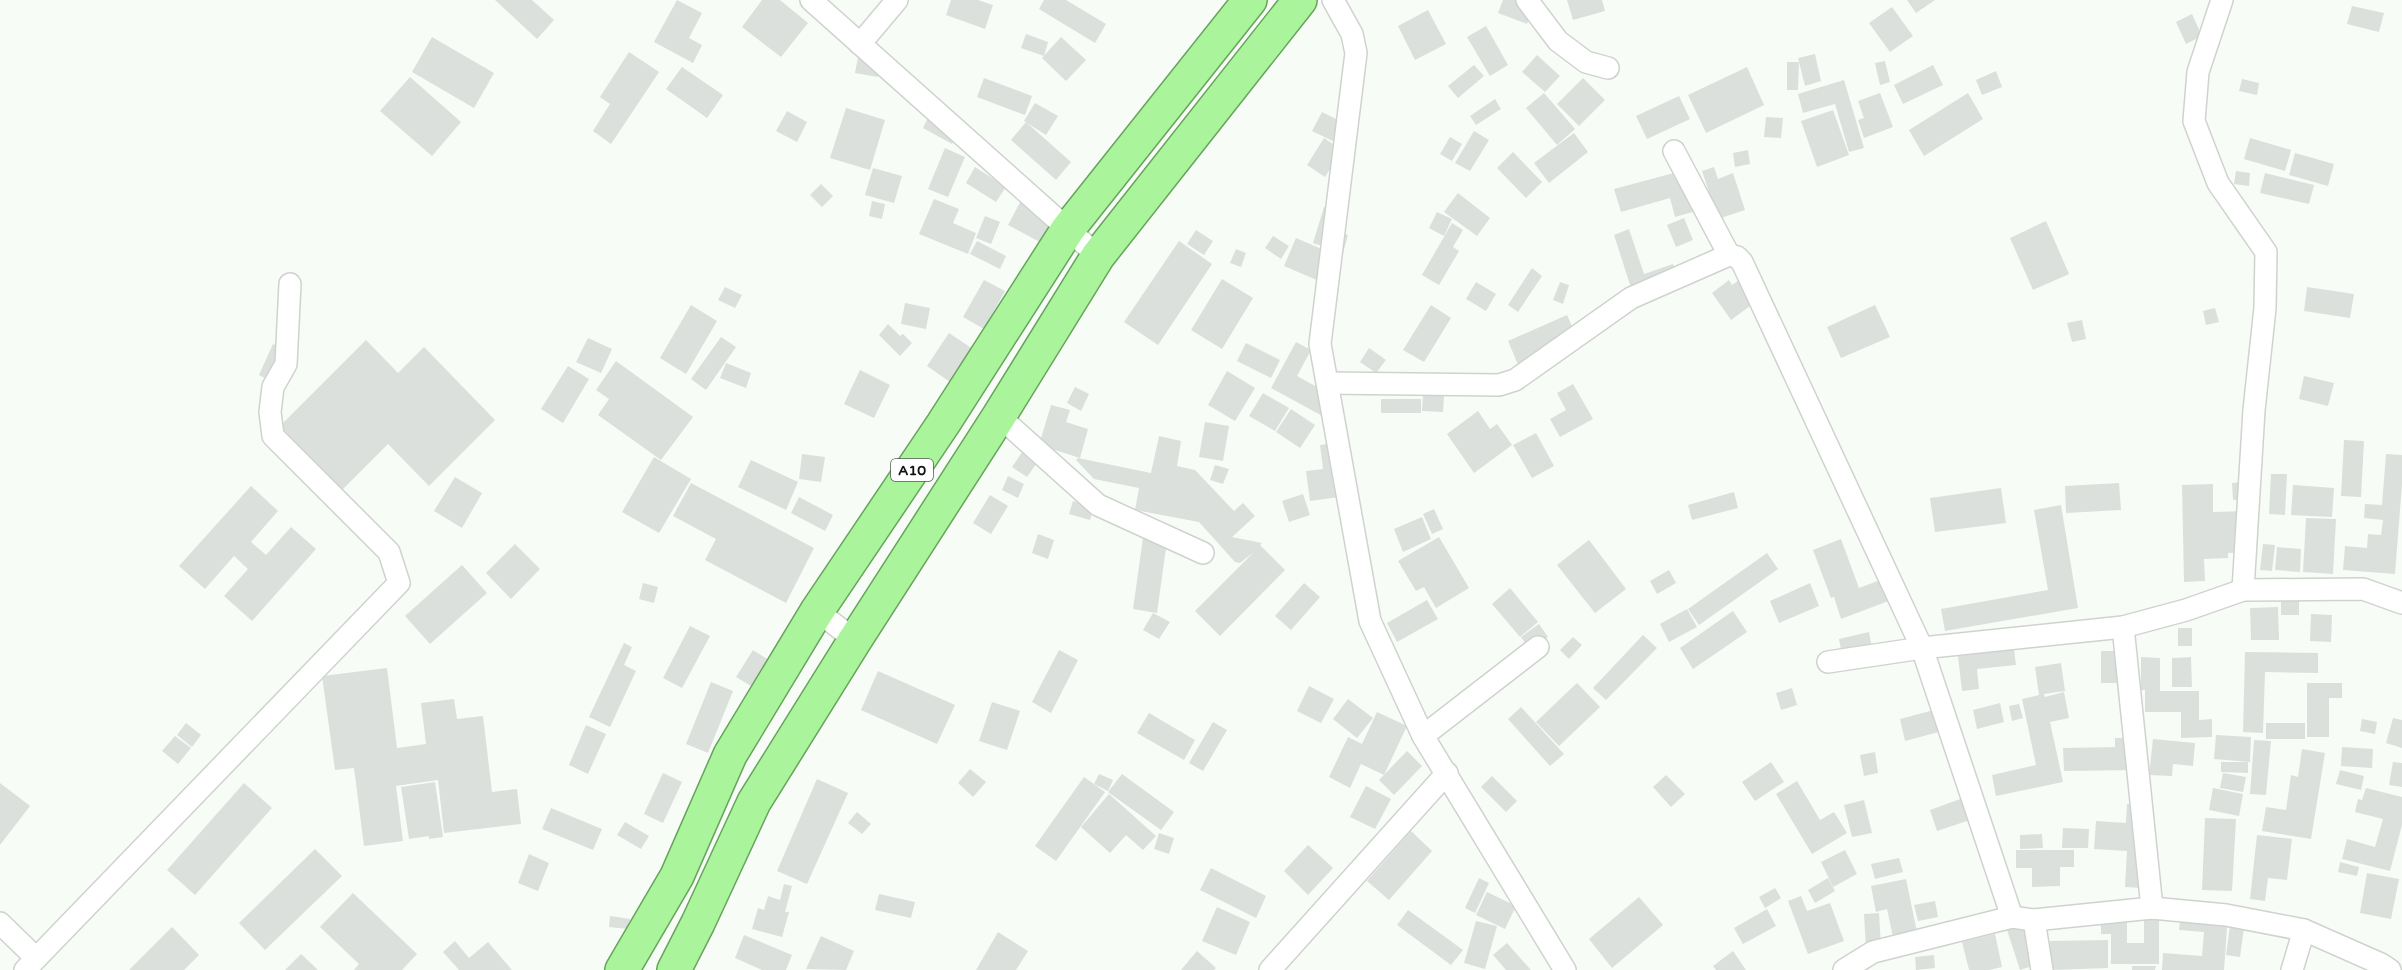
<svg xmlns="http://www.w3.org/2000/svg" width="2402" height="970" font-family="'Varela Round',sans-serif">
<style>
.building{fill:#dce0dc}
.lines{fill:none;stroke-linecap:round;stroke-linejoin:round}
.minor-casing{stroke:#cfd3ce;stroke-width:24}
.trunk-casing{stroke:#67a35c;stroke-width:36}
.minor{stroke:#fff;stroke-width:21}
.trunk{stroke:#aaf49c;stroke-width:33}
.labels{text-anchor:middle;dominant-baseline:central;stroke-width:6;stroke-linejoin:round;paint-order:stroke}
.shield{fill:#fff;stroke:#585958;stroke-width:1.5}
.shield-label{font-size:14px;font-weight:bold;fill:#111211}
</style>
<rect width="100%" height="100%" fill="#f8fcf7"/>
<g class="building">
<polygon points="495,0 532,0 554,20 537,39"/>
<polygon points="677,0 702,13 689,38 702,45 693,63 654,42"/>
<polygon points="762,0 780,0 808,23 781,57 742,27"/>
<polygon points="951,0 978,0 993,5 985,29 946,15"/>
<polygon points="1044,0 1066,0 1106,24 1095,43 1039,9"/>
<polygon points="1503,0 1536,0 1527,24 1498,13"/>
<polygon points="1567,0 1602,0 1605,11 1573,20"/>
<polygon points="1907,0 1935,0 1916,13"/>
<polygon points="2352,6 2384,13 2379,32 2347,24"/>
<polygon points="1892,7 1913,36 1890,52 1869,23"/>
<polygon points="1428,10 1446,44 1415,60 1398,26"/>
<polygon points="2192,14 2202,36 2186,44 2176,22"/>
<polygon points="1486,26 1508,65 1490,76 1467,37"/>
<polygon points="1026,34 1048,42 1044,56 1021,48"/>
<polygon points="432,37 494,73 474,108 412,72"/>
<polygon points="1061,37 1086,60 1066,81 1042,58"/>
<polygon points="629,52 659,72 611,144 593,131 610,104 600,97"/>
<polygon points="859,52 882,57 878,77 855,73"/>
<polygon points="1815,54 1821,81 1805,86 1798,58"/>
<polygon points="1537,55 1560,76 1545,92 1522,72"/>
<polygon points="1885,61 1890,82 1880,85 1875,63"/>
<polygon points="1787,62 1799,62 1798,90 1787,90"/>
<polygon points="1474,65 1484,76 1458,98 1448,86"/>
<polygon points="1933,65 1943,85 1903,104 1894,85"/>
<polygon points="682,67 723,95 707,118 666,89"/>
<polygon points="1747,67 1764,105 1706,133 1688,95"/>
<polygon points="1996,71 2002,87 1982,95 1976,80"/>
<polygon points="410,77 461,122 432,156 380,111"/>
<polygon points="984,78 1032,96 1025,115 977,97"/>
<polygon points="1583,78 1605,100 1579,126 1557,104"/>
<polygon points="2242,79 2259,83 2257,95 2239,91"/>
<polygon points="1844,80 1864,148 1849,152 1835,104 1803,113 1798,94"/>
<polygon points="1544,93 1575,129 1557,145 1526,108"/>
<polygon points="1880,93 1893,127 1864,138 1858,120 1864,118 1858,101"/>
<polygon points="1968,93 1983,119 1924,156 1909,130"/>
<polygon points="1679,96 1690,119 1647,139 1636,116"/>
<polygon points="1495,99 1501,109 1476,125 1470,116"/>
<polygon points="1035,103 1058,116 1046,135 1024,121"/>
<polygon points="933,107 963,122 952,144 923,128"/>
<polygon points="846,108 885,120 870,170 830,158"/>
<polygon points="1833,110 1849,155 1817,167 1801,121"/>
<polygon points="787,111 807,122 797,142 776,131"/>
<polygon points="1322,112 1350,126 1341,145 1312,131"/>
<polygon points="1766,117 1783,118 1781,138 1764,137"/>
<polygon points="1026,122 1071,162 1056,180 1011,140"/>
<polygon points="1474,131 1489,140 1470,171 1455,163"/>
<polygon points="1574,133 1588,152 1549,183 1534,163"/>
<polygon points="1450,137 1462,144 1452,161 1440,154"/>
<polygon points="1324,138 1342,150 1325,177 1307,165"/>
<polygon points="2250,138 2291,150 2285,171 2244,159"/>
<polygon points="945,148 965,157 948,197 928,189"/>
<polygon points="1748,150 1750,164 1735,167 1733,153"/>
<polygon points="1513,152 1542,182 1526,198 1497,168"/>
<polygon points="2295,153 2334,164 2328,186 2289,175"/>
<polygon points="975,167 1006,187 996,202 966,183"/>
<polygon points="1714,167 1718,179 1733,173 1745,210 1718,219 1702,171"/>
<polygon points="873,168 902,176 894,203 865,195"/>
<polygon points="1685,170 1696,211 1675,217 1670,198 1621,212 1614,189"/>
<polygon points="2236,171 2250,173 2249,186 2234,184"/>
<polygon points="2265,173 2314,185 2309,204 2260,193"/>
<polygon points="821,184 833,196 822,207 810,195"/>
<polygon points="1025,193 1065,214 1049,247 1008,225"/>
<polygon points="1458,193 1490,218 1477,236 1444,212"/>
<polygon points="934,199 959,209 953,223 976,233 968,254 919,234"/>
<polygon points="872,201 885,204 882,219 869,216"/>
<polygon points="1324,207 1343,214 1337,231 1348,235 1343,253 1313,243"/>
<polygon points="1437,212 1452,219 1444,236 1429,228"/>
<polygon points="985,216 1000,222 991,244 976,238"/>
<polygon points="1684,218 1693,240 1676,247 1667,225"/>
<polygon points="2046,221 2069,274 2033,290 2010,238"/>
<polygon points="1452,223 1463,230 1453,247 1459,251 1439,285 1422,275"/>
<polygon points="1629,229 1644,274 1673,264 1678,279 1633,294 1614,235"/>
<polygon points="1196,230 1213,241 1204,255 1187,244"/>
<polygon points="1273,236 1289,246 1281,259 1265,248"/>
<polygon points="1296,238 1338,256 1326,284 1284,266"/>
<polygon points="977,241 1006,256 1000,269 970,254"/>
<polygon points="1179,241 1212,264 1158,345 1124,322"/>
<polygon points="1236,249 1246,253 1241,267 1230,263"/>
<polygon points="1532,268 1542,276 1518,312 1508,305"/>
<polygon points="1745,276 1761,298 1731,320 1712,293 1729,280 1732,285"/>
<polygon points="1222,279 1253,298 1222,349 1191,330"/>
<polygon points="984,280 1005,291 984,329 963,317"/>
<polygon points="1476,282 1496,294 1486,311 1466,299"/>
<polygon points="1560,282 1569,285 1563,304 1553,300"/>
<polygon points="725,287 742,295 735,308 718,300"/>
<polygon points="2307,287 2354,294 2350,318 2304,311"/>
<polygon points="905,303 930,308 926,329 901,324"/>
<polygon points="691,305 717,321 686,374 660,358"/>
<polygon points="1431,305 1451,318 1424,362 1403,350"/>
<polygon points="1875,305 1890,337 1841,358 1827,327"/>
<polygon points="2215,308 2219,322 2206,325 2203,311"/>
<polygon points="1567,315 1575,333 1522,374 1508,341"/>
<polygon points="2082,320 2086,339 2072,342 2067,323"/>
<polygon points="888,324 900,336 903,334 912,343 900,356 879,335"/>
<polygon points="949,333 973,349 950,382 927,366"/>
<polygon points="721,337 736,347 706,390 691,379"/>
<polygon points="588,338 612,349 601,373 576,362"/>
<polygon points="366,340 398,373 424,347 495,420 429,486 388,444 342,490 280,426"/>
<polygon points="1296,342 1311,350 1297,376 1337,398 1326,418 1271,388"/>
<polygon points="1246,343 1280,360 1271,378 1237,361"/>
<polygon points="273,344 287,350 272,382 259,375"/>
<polygon points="1369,348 1386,360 1376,373 1360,362"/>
<polygon points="616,361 693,417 661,460 598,415 609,399 596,390"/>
<polygon points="726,363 751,373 746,388 720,378"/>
<polygon points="568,366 589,379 563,423 541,409"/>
<polygon points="860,370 890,385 874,418 844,404"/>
<polygon points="1227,371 1255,388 1235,421 1208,405"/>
<polygon points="2304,376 2334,383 2328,406 2299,399"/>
<polygon points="1573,384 1593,419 1560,437 1550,419 1566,410 1557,393"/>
<polygon points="1075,387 1089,394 1081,411 1067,403"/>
<polygon points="1263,393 1289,408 1275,431 1249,416"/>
<polygon points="1423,395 1444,396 1443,412 1422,411"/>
<rect x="1381" y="399" width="40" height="14"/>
<polygon points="1051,405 1070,410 1066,422 1088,429 1080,458 1039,445"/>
<polygon points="1291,409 1315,425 1300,448 1276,432"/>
<polygon points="1478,411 1490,429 1497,424 1512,445 1474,473 1447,434"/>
<polygon points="1205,422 1229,426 1223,461 1199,457"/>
<polygon points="1536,433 1554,466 1532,478 1513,445"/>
<polygon points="1159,436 1181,441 1177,466 1195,470 1234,511 1243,503 1255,516 1232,537 1262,543 1260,545 1285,570 1220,636 1195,611 1254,552 1240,563 1235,562 1199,522 1135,510 1139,488 1094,479 1076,460 1078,458 1151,473"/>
<polygon points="2344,440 2364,441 2361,497 2341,496"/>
<polygon points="1029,442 1044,453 1027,477 1012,467"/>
<polygon points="1340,442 1347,496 1310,501 1306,471 1323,469 1320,445"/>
<polygon points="802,454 825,457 821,482 799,479"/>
<polygon points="2386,454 2402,455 2402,484 2395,574 2343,570 2345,546 2367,548 2368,534 2381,535 2383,520 2364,518 2365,504 2382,505"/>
<polygon points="654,457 691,479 659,533 622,512"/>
<polygon points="751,460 798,482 786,510 738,487"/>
<polygon points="1215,465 1229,469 1223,484 1210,480"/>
<polygon points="2271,474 2287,474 2285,515 2269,514"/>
<polygon points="1008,476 1024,484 1018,498 1002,490"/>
<polygon points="455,477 482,493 462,528 434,511"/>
<polygon points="2253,481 2254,499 2233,500 2232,483"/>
<polygon points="691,483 814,548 786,603 705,560 716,539 673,516"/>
<polygon points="2119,483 2121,510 2066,513 2065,486"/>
<polygon points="2213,484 2213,512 2248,511 2249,552 2228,553 2228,558 2204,559 2205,581 2184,582 2182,485"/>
<polygon points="2293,485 2334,488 2332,517 2291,515"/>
<polygon points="251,486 278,511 251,542 266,555 291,527 316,549 252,621 224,596 248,569 234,556 205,589 179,566"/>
<polygon points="2001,488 2006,523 1935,532 1930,498"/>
<polygon points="1734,492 1738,508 1692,520 1688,505"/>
<polygon points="1303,494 1310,515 1289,522 1282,501"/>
<polygon points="990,495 1008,506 991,534 973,523"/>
<polygon points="799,497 833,515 825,531 791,513"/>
<polygon points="1073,501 1094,508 1090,520 1069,514"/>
<polygon points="2061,505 2078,608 1945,631 1941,609 2048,590 2034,510"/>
<polygon points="1434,509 1443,529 1432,534 1423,514"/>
<polygon points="1422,517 1431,539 1403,552 1394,529"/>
<polygon points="2306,518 2336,519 2333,574 2303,572"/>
<polygon points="1038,534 1054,540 1048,559 1032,553"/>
<polygon points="1439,537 1469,588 1436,608 1424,587 1416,591 1398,561"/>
<polygon points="1143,538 1167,541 1157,613 1133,609"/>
<polygon points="1841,539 1859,588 1899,573 1907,594 1841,619 1834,597 1831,598 1813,550"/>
<polygon points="1589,540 1626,589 1595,613 1557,565"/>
<polygon points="515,544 540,569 511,599 486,573"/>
<polygon points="2263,544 2275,545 2272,571 2260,570"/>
<polygon points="2277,547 2301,549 2300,572 2275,570"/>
<polygon points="1767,553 1778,569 1699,625 1688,609"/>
<polygon points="462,565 487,593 430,644 405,616"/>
<polygon points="1669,570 1676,583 1657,594 1650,581"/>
<polygon points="643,583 658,587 654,603 639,599"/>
<polygon points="1304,583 1320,597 1291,630 1275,616"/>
<polygon points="1810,583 1819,606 1779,623 1770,601"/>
<polygon points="1510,588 1538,622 1520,637 1492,604"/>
<rect x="2281" y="599" width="18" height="16"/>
<polygon points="1427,600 1438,619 1397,642 1387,623"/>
<polygon points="2278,607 2279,640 2251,640 2250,608"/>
<polygon points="1687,609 1697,627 1669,642 1660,624"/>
<polygon points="1733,611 1747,632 1693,669 1680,648"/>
<polygon points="1153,613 1170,622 1159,639 1143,630"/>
<polygon points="2311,614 2332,615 2331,642 2310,641"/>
<polygon points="1539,624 1548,637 1529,649 1521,637"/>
<polygon points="690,626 710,636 682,688 663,678"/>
<rect x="2178" y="628" width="14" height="18"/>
<polygon points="1869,632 1872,648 1842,655 1839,639"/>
<polygon points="1643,635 1657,648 1606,700 1593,688"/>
<polygon points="1573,637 1582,645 1569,659 1560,650"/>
<polygon points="624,643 632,647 624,665 636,671 610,727 589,717"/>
<polygon points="2014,649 2016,665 1977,669 1979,689 1962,691 1958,656"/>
<polygon points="753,650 769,660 751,686 736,677"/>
<polygon points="1059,650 1078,660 1051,713 1032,702"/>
<rect x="2101" y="651" width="25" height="32"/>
<polygon points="2245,652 2318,653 2318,673 2265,672 2263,733 2243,732"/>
<polygon points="2141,657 2160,658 2160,691 2199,691 2199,720 2212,719 2212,737 2181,738 2181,712 2145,712 2145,690 2141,690"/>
<polygon points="2191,657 2192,687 2172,687 2172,658"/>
<polygon points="2061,663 2065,691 2044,694 2045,697 2064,692 2069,718 2050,722 2063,782 1996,796 1992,775 2036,765 2022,699 2039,695 2035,667"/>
<polygon points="387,668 397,748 426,744 421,703 454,699 457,719 483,716 492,792 517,789 521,824 444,833 438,780 396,786 403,841 364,846 354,768 335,770 322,676"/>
<polygon points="878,671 955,705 937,744 861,710"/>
<polygon points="711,682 733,691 708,753 686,744"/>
<polygon points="1577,683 1600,707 1559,746 1536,722"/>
<polygon points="2307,683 2342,683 2342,698 2329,698 2329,737 2307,737"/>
<polygon points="1309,686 1334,699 1321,723 1297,711"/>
<polygon points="1792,688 1797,705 1781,710 1776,693"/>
<polygon points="1348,699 1373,718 1357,738 1333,719"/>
<polygon points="992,702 1020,711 1007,750 979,741"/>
<polygon points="2000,703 2004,722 1977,729 1973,710"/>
<polygon points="2019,704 2023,718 2012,721 2009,706"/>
<polygon points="1949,706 1954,728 1905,741 1900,719"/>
<polygon points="1521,707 1564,754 1550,766 1508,719"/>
<polygon points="1377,712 1407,726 1384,775 1361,764 1350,788 1329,777 1348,737 1362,744"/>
<polygon points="1149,713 1195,740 1184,760 1137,733"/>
<polygon points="2393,718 2402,720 2402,748 2386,743"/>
<polygon points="2362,719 2377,722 2375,734 2360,731"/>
<polygon points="1213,722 1227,730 1203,771 1189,763"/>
<polygon points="186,723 201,735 192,747 177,735"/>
<rect x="2266" y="723" width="39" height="16"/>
<polygon points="586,725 606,734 588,774 569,765"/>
<polygon points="2216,735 2251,737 2250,762 2214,759"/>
<polygon points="175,736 191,748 178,764 162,751"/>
<polygon points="2115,738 2137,738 2137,770 2064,771 2063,748 2115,747"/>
<polygon points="2153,739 2195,743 2193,766 2173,764 2172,776 2149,775"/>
<polygon points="2254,740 2271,741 2266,795 2250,794"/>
<polygon points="2342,747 2373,749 2372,768 2341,766"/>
<polygon points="2302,749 2325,753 2311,839 2262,831 2266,807 2286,810 2291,775 2298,777"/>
<polygon points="1407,751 1422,766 1394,795 1379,780"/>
<polygon points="1875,752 1878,773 1864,776 1860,755"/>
<polygon points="1771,762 1784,782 1755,801 1742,782"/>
<polygon points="2221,762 2248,762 2248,773 2221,772"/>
<polygon points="2393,762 2402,763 2402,787 2389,785"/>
<polygon points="970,769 986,782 973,797 958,783"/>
<polygon points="2340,770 2364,776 2361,790 2336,784"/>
<polygon points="663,773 682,782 663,823 644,814"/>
<polygon points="2223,773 2246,777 2243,792 2220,788"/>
<polygon points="1099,774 1113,780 1108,791 1094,784"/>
<polygon points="1122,774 1174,812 1161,830 1108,792"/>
<polygon points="1666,775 1685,794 1671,807 1653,787"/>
<polygon points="1492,776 1517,801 1506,812 1481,787"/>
<polygon points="1084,777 1105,792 1056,861 1035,846"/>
<polygon points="817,779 848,793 807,884 777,871"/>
<polygon points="1797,781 1820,820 1834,812 1847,833 1812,854 1776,794"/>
<polygon points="435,782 443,837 429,839 429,836 409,839 401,787"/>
<polygon points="0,783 30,806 0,845"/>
<polygon points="244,783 272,808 195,895 167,870"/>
<polygon points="1366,786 1391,799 1375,829 1350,817"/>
<polygon points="2213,788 2243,794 2239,816 2209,810"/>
<polygon points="2366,788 2402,797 2402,825 2390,871 2342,859 2347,839 2375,847 2383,819 2355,812 2358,799 2362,800"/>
<polygon points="1109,794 1156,836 1143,850 1126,835 1110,853 1081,827"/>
<polygon points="1963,798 1970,820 1937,831 1930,810"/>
<polygon points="1864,800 1872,833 1852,837 1844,805"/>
<polygon points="2127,804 2148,805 2143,888 2125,887 2127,851 2094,849 2096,821 2126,823"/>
<polygon points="551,808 602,829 593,850 542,829"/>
<polygon points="857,812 871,824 862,834 848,823"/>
<polygon points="2205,818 2236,819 2232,891 2202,890"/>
<polygon points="625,822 649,836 641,849 617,835"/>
<polygon points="2063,828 2089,829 2088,848 2062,848"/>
<polygon points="1411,831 1432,851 1389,900 1367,881"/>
<polygon points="1159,833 1174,838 1169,854 1154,849"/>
<polygon points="2042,834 2043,848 2020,849 2020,835"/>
<polygon points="2257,835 2292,839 2287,880 2268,878 2265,901 2250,899"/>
<polygon points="1308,845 1333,868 1308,895 1284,871"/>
<polygon points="315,849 342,876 265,950 239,923"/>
<polygon points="1845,850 1857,874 1833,887 1821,862"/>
<polygon points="2016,850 2074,850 2074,867 2060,867 2060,886 2032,887 2032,868 2016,868"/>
<polygon points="529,854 549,863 538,891 518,883"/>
<polygon points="1899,858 1903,872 1875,879 1871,864"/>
<polygon points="2340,862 2359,867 2357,876 2338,872"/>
<polygon points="1211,868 1266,896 1256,918 1200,890"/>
<polygon points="2367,873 2399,879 2391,919 2360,913"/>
<polygon points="1479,878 1489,883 1475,913 1465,908"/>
<polygon points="1828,878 1835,891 1815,903 1808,890"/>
<polygon points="1906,879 1917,932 1893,937 1887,909 1876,912 1871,886"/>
<polygon points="784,884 792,886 785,912 789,912 782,937 752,929 758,908 764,910 768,896 780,900"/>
<polygon points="1775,888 1781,898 1765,908 1759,897"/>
<polygon points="1487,892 1516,906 1505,929 1476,915"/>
<polygon points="353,893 417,954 402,970 354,970 359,964 320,927"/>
<polygon points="879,894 915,902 911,918 875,910"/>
<polygon points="1801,896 1807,911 1830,903 1844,941 1808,954 1788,901"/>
<polygon points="1639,897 1663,925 1612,968 1589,939"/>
<polygon points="1935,901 1938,917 1918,921 1914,905"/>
<polygon points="1217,907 1250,922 1236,955 1202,941"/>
<polygon points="1767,909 1776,926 1743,944 1734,928"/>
<polygon points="1408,910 1463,950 1451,965 1397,925"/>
<polygon points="2101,911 2127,911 2127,943 2144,943 2144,911 2159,911 2159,964 2111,964 2111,934 2101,934"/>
<polygon points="2181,911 2228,914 2224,970 2162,970 2163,953 2202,956 2204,932 2179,930"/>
<polygon points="1879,913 1881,947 1866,948 1864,914"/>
<polygon points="610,916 630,919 628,929 609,927"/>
<polygon points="2231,918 2245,920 2240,957 2226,955"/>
<polygon points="1476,921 1497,926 1485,969 1464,963"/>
<polygon points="2026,924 2039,964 2020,970 2007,930"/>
<polygon points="172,927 199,955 184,970 129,970"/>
<polygon points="998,932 1028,951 1016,970 976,970"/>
<polygon points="1995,934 2002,967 1989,970 1969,970 1962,942"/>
<polygon points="744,935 792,955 786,970 762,970 735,958"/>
<polygon points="821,936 854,951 846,970 806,969"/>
<polygon points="2108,940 2108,968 2051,970 2050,941"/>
<polygon points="455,941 469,958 488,942 512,970 459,970 443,952"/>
<polygon points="1507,943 1531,970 1506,970 1493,955"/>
<polygon points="1197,951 1216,968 1214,970 1181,970"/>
<polygon points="1733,951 1746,970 1716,970 1713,966"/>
<polygon points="301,954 318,970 285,970"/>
<polygon points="1934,955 1935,968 1916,970 1915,957"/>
<polygon points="2132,966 2156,966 2155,970 2132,970"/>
</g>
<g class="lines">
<g class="minor-casing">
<g id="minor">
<polyline points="811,0 1098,256"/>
<polyline points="1333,0 1352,34 1356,53 1320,344 1370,621 1423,736 1565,970"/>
<polyline points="1527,0 1558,41 1586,62 1608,68"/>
<polyline points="2222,0 2198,72 2194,121 2218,183 2266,252 2265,308 2254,410 2243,590"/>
<polyline points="860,44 897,0"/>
<polyline points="1674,151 1729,255"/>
<polyline points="1328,383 1499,385 1515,380 1631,298 1729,255 1737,257 1742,262 1922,648 2012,917"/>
<polyline points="999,416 1098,505 1203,553"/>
<polyline points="817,611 855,640"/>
<polyline points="2123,627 2152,908"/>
<polyline points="1828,662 1922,648 2123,627 2186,610 2243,590 2363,589 2402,603"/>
<polyline points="1423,736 1538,647"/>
<polyline points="2034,920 2042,970"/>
<polyline points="0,923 36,958"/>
<polyline points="25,970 399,583 389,552 273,436 270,412 273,387 286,364 290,284"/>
<polyline points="1270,970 1447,773"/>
<polyline points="1844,970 1873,952 2012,917 2034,920 2152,908 2226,915 2304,930 2381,964 2390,970"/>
<polyline points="2292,970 2304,930"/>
</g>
</g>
<g class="trunk-casing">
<g id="trunk">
<polyline points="622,970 677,876 730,755 817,611 943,424 1068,229 1250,0"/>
<polyline points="674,970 698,923 754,802 855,640 999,416 1098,256 1300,0"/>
</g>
</g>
<use href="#minor" class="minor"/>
<use href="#trunk" class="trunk"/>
</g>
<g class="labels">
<rect class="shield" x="891" y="459" width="42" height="22" rx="4.5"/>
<g class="shield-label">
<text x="912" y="470">A10</text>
</g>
</g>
</svg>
